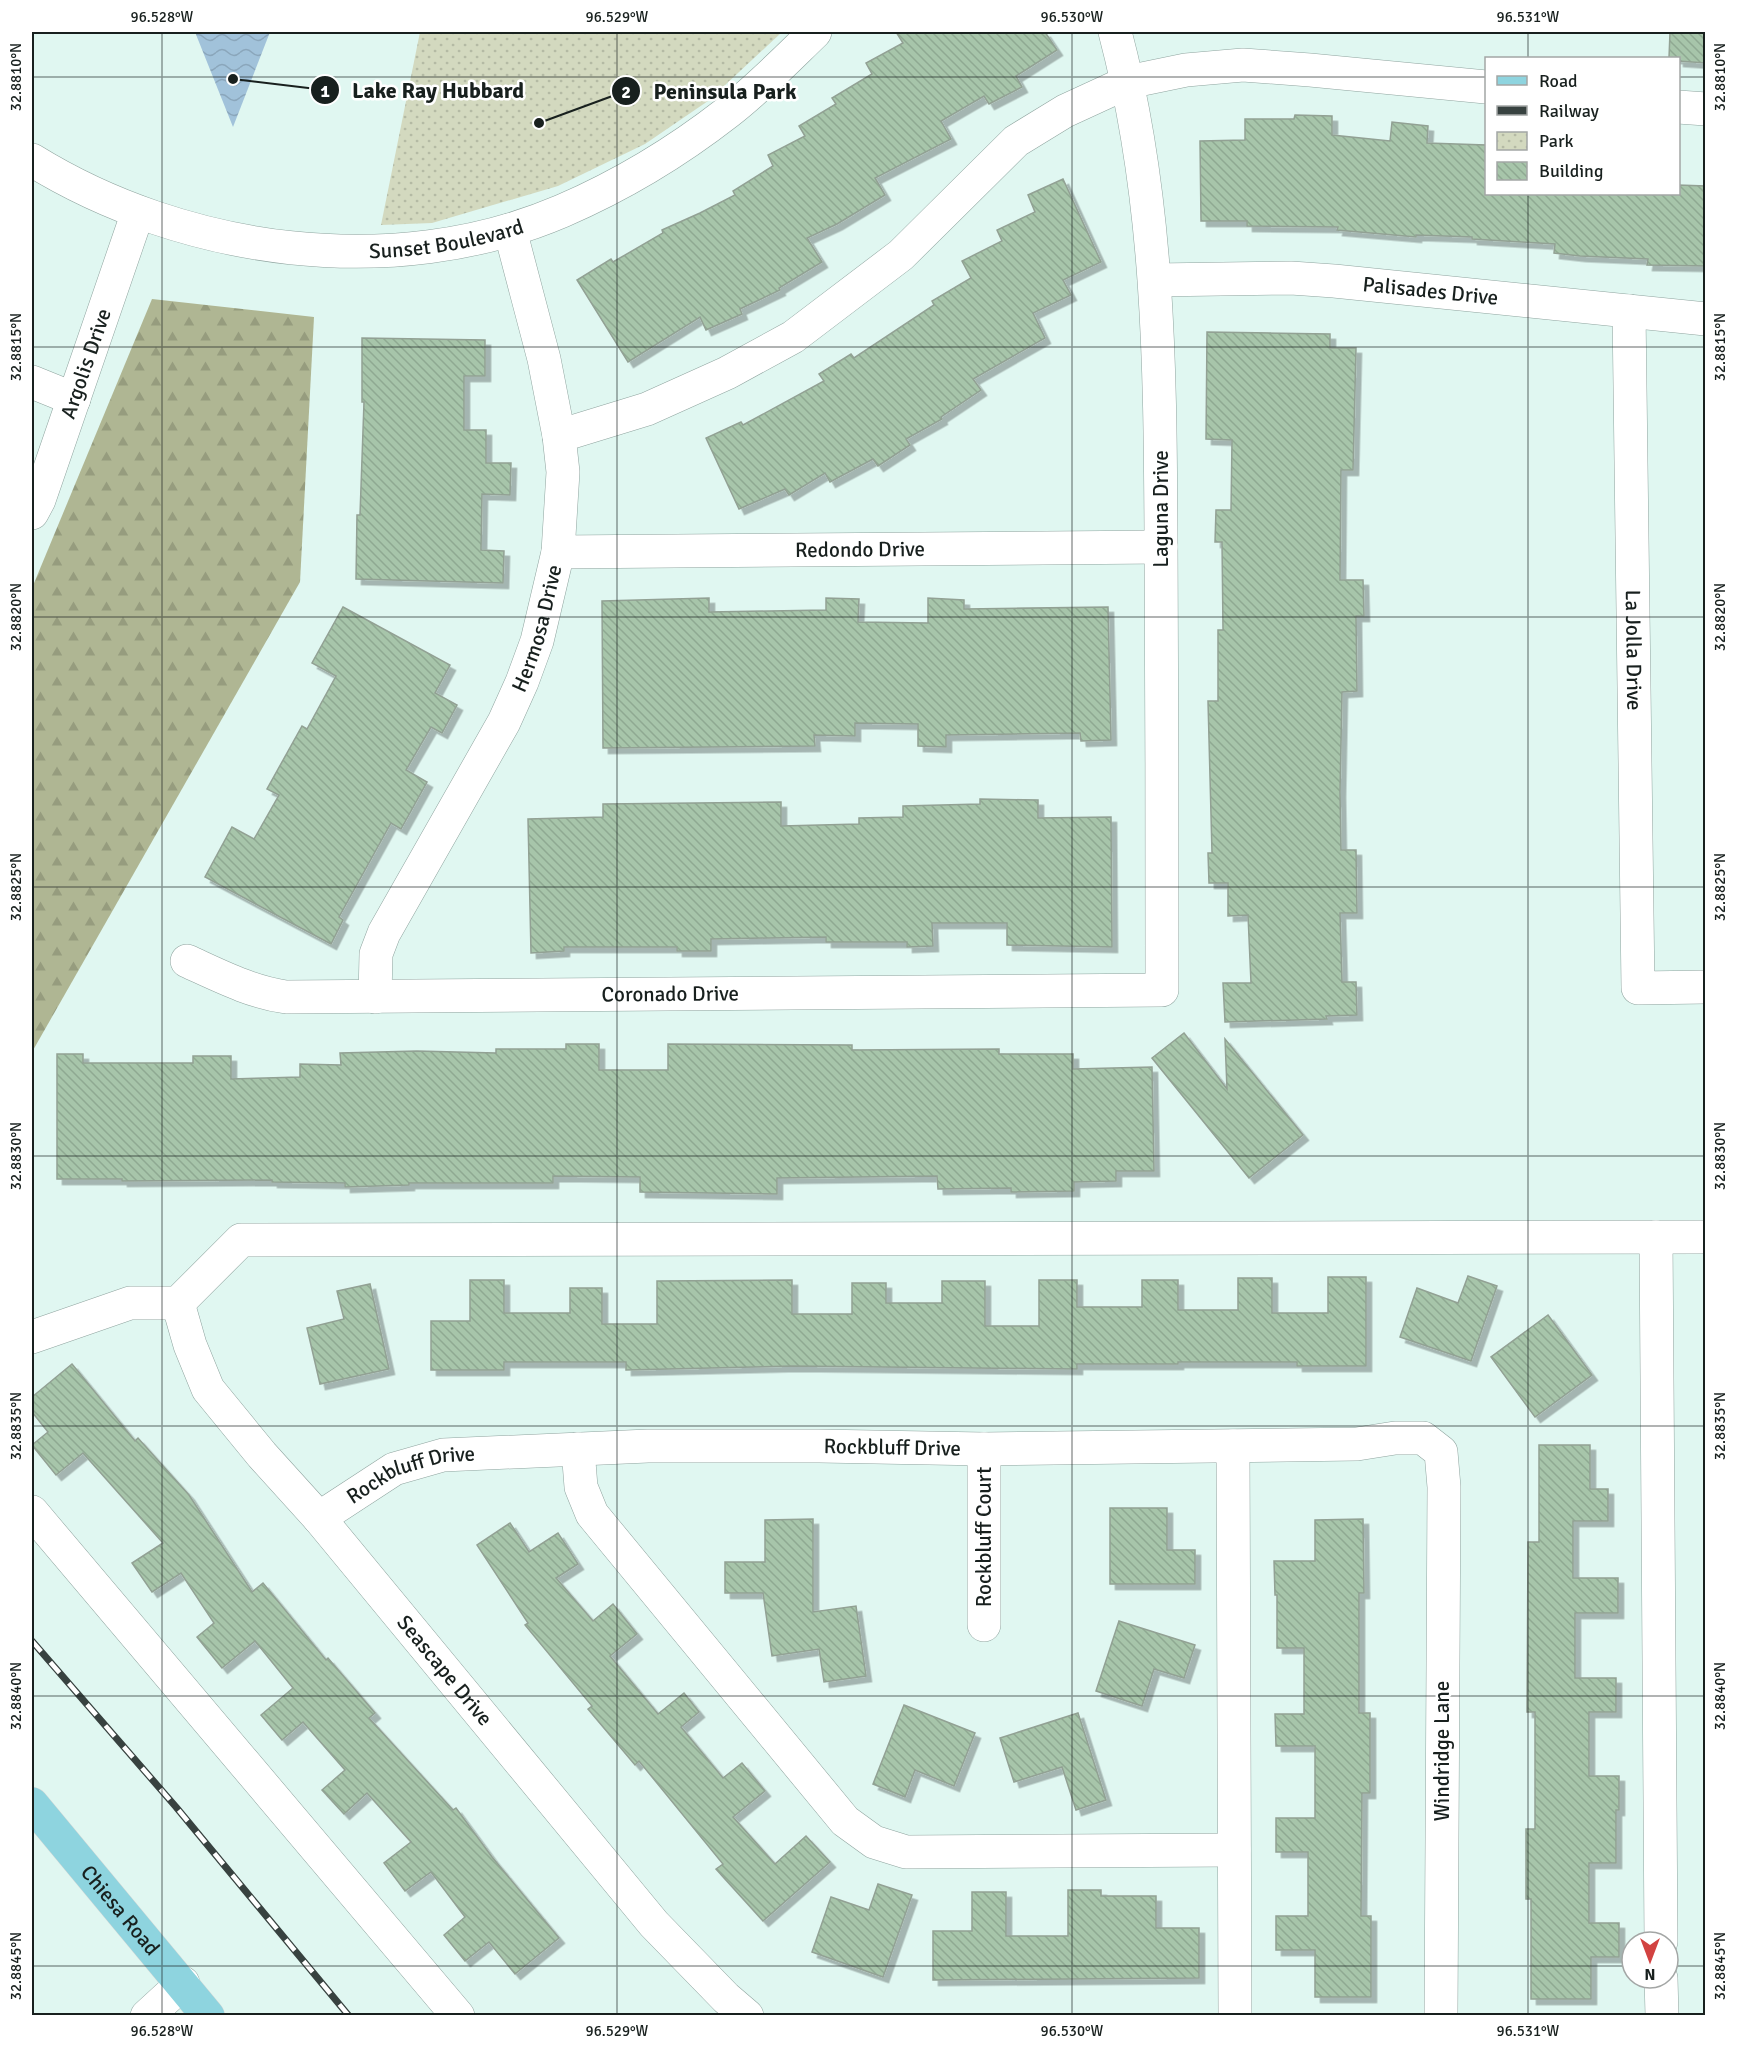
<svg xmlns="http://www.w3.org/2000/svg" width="1737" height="2047" font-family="Signika,sans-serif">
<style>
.forest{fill:url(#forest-firs)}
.park{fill:url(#park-dots)}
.water{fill:url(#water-waves)}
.building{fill:url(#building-back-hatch);stroke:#92a194;stroke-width:1.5;filter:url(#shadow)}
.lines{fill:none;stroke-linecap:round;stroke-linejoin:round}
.minor-casing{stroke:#8fa49f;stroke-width:34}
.major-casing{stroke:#d5d7d6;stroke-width:34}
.minor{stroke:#fff;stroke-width:33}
.major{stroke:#8ed4df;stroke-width:33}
.rail-casing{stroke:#384240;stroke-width:7}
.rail{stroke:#fff;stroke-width:4.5;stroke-dasharray:14;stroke-linecap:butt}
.ticks{fill:none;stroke:#18201e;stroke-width:1.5;stroke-opacity:0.45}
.labels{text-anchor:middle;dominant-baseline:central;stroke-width:5;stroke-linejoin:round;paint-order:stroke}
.street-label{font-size:21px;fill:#18201e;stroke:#fff}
.leader{fill:none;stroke:#18201e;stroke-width:2}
.callout-dot{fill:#18201e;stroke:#fff;stroke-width:2}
.mark-label{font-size:18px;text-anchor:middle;font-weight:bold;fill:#fff}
.callout-label{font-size:22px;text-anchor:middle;font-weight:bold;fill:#18201e;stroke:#fff;stroke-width:5;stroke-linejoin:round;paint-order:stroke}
.neatline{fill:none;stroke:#18201e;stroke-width:2}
.ticks-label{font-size:15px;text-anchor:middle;fill:#18201e}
</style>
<defs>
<pattern id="forest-firs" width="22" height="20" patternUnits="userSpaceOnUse" patternTransform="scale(1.5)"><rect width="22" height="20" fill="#afb693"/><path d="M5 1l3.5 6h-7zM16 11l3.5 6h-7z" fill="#969c7e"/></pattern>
<pattern id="park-dots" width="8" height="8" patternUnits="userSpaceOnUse" patternTransform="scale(1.5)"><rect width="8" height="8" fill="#d3d9bf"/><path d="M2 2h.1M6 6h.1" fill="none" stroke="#b4baa4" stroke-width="1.8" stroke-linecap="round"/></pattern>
<pattern id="water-waves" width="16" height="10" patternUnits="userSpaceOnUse" patternTransform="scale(1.5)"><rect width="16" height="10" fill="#a1c2da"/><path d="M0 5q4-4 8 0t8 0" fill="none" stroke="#8aa6bb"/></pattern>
<pattern id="building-back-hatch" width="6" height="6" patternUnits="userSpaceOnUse" patternTransform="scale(1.5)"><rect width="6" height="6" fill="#a7c5aa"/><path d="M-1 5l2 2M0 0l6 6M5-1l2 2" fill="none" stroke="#8fa992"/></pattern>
<filter id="shadow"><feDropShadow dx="5.5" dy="5.5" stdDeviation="0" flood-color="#0004"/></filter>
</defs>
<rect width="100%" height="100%" fill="#e0f7f1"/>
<polygon class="forest" points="152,299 314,317 300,582 32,1052 32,588"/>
<polygon class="park" points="420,32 782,32 708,101 645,144 558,186 432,223 381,225"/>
<polygon class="water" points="195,32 270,32 233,127"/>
<g class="building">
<polygon points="896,32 1045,32 1057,50 1016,76 1022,87 989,104 984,96 941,121 951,139 875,178 885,195 837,224 807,238 822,262 779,288 780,290 740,309 742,314 706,330 700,317 628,362 577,280 611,259 613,262 663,233 662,230 700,213 735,195 733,191 773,166 768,155 805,136 799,126 836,104 832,98 872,74 866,63 903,43"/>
<polygon points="1670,32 1706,32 1706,63 1678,61 1678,58 1669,58"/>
<polygon points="1295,115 1332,116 1332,135 1390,141 1392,122 1428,126 1427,143 1486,145 1486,194 1678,194 1678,185 1706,186 1706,266 1647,265 1648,259 1580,256 1554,253 1555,244 1472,239 1472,237 1416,235 1416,237 1337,230 1338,227 1247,226 1247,221 1201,221 1200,141 1245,140 1245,119 1294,119"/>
<polygon points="1063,179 1101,262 1063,280 1071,295 1033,313 1045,338 973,379 981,390 941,417 942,419 906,439 910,445 878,466 873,459 830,482 825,473 789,495 785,489 739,509 706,438 741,422 743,425 824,381 819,374 851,354 854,358 934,305 932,301 971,278 962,261 1002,241 997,230 1035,212 1028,195"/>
<polygon points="1207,332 1330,334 1330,348 1356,348 1353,470 1341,470 1340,580 1363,580 1364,616 1356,616 1357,691 1342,692 1340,792 1341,850 1356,850 1357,913 1340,913 1342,982 1356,982 1357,1015 1326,1016 1327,1019 1225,1022 1223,983 1251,983 1248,915 1228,916 1228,883 1209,883 1208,853 1212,853 1208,701 1218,701 1218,630 1223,630 1222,542 1215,542 1216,510 1231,510 1232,440 1206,439"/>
<polygon points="362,338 485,340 485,376 464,376 464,430 486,430 486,463 511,463 510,495 482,494 481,550 504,551 503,583 356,579 357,515 360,515 364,402 362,402"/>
<polygon points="709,598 709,612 826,610 826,598 859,599 858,622 928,623 928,598 964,600 964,609 1108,607 1111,740 1081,741 1080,733 946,735 946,747 918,746 918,724 855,723 855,736 814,735 815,746 603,748 602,601"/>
<polygon points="343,607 450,665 435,693 457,705 442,733 431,727 406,770 427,782 401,829 391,823 339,917 343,920 331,944 205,877 232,827 254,839 279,795 267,789 302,726 307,729 336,676 312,663"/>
<polygon points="980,799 1038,800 1038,818 1111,817 1112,947 1007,945 1007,923 932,923 933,946 907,947 907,942 826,942 826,937 711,939 711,951 677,951 677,947 564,947 564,951 531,953 528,819 603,817 603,804 781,802 781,826 859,824 859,818 903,817 903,806 980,804"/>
<polygon points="1184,1033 1227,1089 1225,1039 1303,1135 1249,1178 1152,1058"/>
<polygon points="566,1044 599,1044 599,1070 668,1070 668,1044 852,1045 852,1050 999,1049 999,1054 1073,1054 1073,1069 1152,1067 1154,1171 1116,1171 1116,1181 1074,1182 1074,1191 1011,1192 1011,1188 938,1189 937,1176 777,1178 777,1194 640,1192 640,1177 553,1176 553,1183 409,1183 409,1185 345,1187 345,1183 272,1182 272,1180 122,1181 122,1179 57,1179 57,1054 83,1054 83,1063 193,1063 193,1056 231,1056 231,1079 300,1077 300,1064 341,1065 340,1053 417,1051 496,1053 496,1049 566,1049"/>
<polygon points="1468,1276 1497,1286 1471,1361 1400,1337 1417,1288 1458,1303"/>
<polygon points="1328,1277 1366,1277 1366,1366 1297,1366 1297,1362 1178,1362 1178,1364 1077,1364 1077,1369 792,1366 626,1370 626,1362 504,1362 504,1370 431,1370 431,1321 470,1321 470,1280 504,1280 504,1313 570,1313 570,1288 602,1288 602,1324 657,1324 657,1281 792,1280 792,1314 852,1314 852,1283 886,1283 886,1303 942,1303 942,1281 985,1281 985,1326 1039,1326 1039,1280 1077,1280 1077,1307 1142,1307 1142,1280 1178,1280 1178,1310 1238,1310 1238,1278 1272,1278 1272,1313 1328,1313"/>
<polygon points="370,1284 389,1369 320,1384 307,1328 344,1319 337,1291"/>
<polygon points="1548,1315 1592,1375 1535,1417 1491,1357"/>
<polygon points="72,1364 135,1441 138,1438 189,1495 252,1592 263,1583 326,1660 328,1658 375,1713 369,1718 453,1810 456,1808 492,1857 559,1938 515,1974 489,1942 465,1961 444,1935 465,1917 431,1872 405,1891 384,1863 411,1842 367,1793 344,1814 322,1790 345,1770 303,1722 282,1740 261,1715 293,1688 255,1641 222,1668 197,1637 214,1623 181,1573 152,1592 132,1563 163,1543 83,1453 56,1475 32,1445 48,1432 32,1412 32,1397"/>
<polygon points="1539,1445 1590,1445 1590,1489 1608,1489 1608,1521 1573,1521 1573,1578 1618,1578 1618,1613 1575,1613 1575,1678 1616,1678 1616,1712 1589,1712 1589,1776 1619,1776 1619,1810 1616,1810 1616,1863 1589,1863 1589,1923 1619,1923 1619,1957 1591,1957 1591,1999 1531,1999 1531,1899 1526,1899 1526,1829 1535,1829 1535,1712 1527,1712 1528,1542 1539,1542"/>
<polygon points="1110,1508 1167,1508 1167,1550 1195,1550 1195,1584 1110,1584"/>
<polygon points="813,1519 813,1612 856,1606 866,1676 824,1682 819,1649 772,1656 763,1593 725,1593 725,1562 765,1562 765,1520"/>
<polygon points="1363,1519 1364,1593 1359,1593 1359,1713 1370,1713 1370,1793 1362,1793 1361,1916 1371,1916 1371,1997 1315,1997 1315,1950 1276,1950 1276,1916 1308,1916 1308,1852 1276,1852 1276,1818 1315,1818 1315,1746 1276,1746 1275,1714 1304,1714 1304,1648 1277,1648 1277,1595 1275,1595 1274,1561 1315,1561 1315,1520"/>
<polygon points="510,1523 529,1552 558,1533 578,1564 556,1578 593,1621 613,1604 637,1634 610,1656 658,1714 684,1693 699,1712 681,1727 723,1778 742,1763 765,1791 733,1817 775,1864 806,1836 830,1862 763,1921 716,1869 723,1864 639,1761 635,1765 588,1709 592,1706 525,1625 528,1623 477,1545"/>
<polygon points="1119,1621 1195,1645 1184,1678 1154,1669 1142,1706 1096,1691"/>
<polygon points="904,1705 975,1733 954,1786 915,1770 905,1797 873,1784"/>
<polygon points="1078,1713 1106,1800 1076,1810 1062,1767 1014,1782 1000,1738"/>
<polygon points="878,1884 912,1895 883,1977 812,1952 831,1897 869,1910"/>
<polygon points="1068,1890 1101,1890 1101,1896 1156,1896 1156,1928 1199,1928 1199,1978 933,1980 933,1931 972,1931 972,1892 1006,1892 1006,1936 1068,1936"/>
</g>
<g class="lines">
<g class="minor-casing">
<g id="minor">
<polyline points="1678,107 1706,109"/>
<path id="s1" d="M32 160C184 254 394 283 562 211 620 186 678 151 728 112 759 88 787 59 815 32"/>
<path id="s2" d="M1155 280 1291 278 1334 281 1706 319"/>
<path id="s3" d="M1629 311 1638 988 1706 987"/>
<polyline points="32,382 74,399"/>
<polyline points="559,436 647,409 727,373 793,337 901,255 1016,141 1065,111 1128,82 1186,70 1243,65 1310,70 1486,87"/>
<path id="s4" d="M32 513 39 500 138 212"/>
<path id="s5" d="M558 552 1161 547"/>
<path id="s6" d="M187 961C220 976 251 992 286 997L1162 990C1162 839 1162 687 1161 536 1160 364 1159 198 1115 32"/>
<path id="s7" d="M375 997 376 954 384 933 504 722 522 682 537 641 558 552 563 472 559 436 544 359 510 230"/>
<polyline points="1656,1237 1661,1942"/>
<path id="s8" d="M178 1303 190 1345 208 1389 262 1455 319 1518 654 1924 726 1998 747 2016"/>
<polyline points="32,1337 130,1303 178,1303 241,1240 1706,1237"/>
<polyline points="1233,1446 1235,2016"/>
<polyline points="578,1449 581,1487 592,1514 845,1821 874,1842 906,1852 1234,1850"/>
<polyline points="984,1449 984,1625"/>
<polyline points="32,1512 458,2016"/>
<path id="s9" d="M319 1518 394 1469 443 1455 648 1446H819L984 1449 1357 1444 1395 1438H1423L1441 1452 1444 1487 1441 2016"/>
<polyline points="1661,1978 1662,2016"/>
<polyline points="147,2016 183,1983"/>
</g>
</g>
<g class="major-casing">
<g id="major">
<path id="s10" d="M32 1804 208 2016"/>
</g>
</g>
<use href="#minor" class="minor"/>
<use href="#major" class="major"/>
<g class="rail-casing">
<polyline id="rail" points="32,1641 176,1807 349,2016"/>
</g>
<use href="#rail" class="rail"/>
</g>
<path class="ticks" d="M162 32V2016M617 32V2016M1072 32V2016M1528 32V58M32 77H1486M1678 77H1706M1528 194V2016M32 347H1706M32 617H1706M32 887H1706M32 1156H1706M32 1426H1706M32 1696H1706M32 1966H1632M1668 1966H1706"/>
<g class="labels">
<g class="street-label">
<text stroke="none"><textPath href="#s1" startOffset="432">Sunset Boulevard</textPath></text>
<text stroke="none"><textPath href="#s2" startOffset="276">Palisades Drive</textPath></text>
<text stroke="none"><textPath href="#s4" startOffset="159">Argolis Drive</textPath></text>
<text transform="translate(1161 509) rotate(-90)">Laguna Drive</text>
<text stroke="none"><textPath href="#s5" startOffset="302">Redondo Drive</textPath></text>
<text stroke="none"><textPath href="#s7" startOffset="408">Hermosa Drive</textPath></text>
<text stroke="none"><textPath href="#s3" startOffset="339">La Jolla Drive</textPath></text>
<text stroke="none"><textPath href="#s6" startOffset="490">Coronado Drive</textPath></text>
<text stroke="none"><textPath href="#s9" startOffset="590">Rockbluff Drive</textPath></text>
<text stroke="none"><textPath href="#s9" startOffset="104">Rockbluff Drive</textPath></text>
<text transform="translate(984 1537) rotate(-90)">Rockbluff Court</text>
<text stroke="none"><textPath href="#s8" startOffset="459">Seascape Drive</textPath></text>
<text transform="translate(1442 1751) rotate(-90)">Windridge Lane</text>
<text stroke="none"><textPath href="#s10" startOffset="138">Chiesa Road</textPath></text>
</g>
</g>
<path class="leader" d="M233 79L325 90M539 123L626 91"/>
<g class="callout-dot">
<circle cx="233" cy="79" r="6"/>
<circle cx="539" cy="123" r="6"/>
<circle cx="325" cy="90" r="15"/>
<circle cx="626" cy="91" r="15"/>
</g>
<g class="mark-label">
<text x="325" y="97">1</text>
<text x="626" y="98">2</text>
</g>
<g class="callout-label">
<text x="438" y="98">Lake Ray Hubbard</text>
<text x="725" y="99">Peninsula Park</text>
</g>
<rect width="1737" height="2047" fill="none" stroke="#ffffff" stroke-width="66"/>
<rect x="1485" y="57" width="195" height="138" fill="#ffffff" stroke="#a3a6a5" stroke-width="1.5"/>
<rect x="1497" y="76" width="30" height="9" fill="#8ed4df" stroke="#a3a6a5" stroke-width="1.5"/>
<text x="1539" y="87" font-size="18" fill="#18201e">Road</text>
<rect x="1497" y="106" width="30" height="9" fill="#384240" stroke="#a3a6a5" stroke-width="1.5"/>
<text x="1539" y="117" font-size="18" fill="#18201e">Railway</text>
<rect x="1497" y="132" width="30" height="18" fill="url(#park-dots)" stroke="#a3a6a5" stroke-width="1.5"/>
<text x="1539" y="147" font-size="18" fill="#18201e">Park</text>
<rect x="1497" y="162" width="30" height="18" fill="url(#building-back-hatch)" stroke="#a3a6a5" stroke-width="1.5"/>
<text x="1539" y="177" font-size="18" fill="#18201e">Building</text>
<g transform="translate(1650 1960) rotate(180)"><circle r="28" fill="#ffffff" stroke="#a3a6a5" stroke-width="1.5"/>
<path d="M0-4.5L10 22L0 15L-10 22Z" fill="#d24341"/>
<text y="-9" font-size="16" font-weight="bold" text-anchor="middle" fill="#18201e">N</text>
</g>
<rect x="33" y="33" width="1671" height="1981" class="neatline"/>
<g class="ticks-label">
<text x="162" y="22">96.528°W</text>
<text x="617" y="22">96.529°W</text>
<text x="1072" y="22">96.530°W</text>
<text x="1528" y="22">96.531°W</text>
<text transform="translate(1720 77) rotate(-90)" y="5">32.8810°N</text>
<text transform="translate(16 77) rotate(-90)" y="5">32.8810°N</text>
<text transform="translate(1720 347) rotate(-90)" y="5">32.8815°N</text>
<text transform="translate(16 347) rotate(-90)" y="5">32.8815°N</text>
<text transform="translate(1720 617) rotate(-90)" y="5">32.8820°N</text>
<text transform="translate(16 617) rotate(-90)" y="5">32.8820°N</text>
<text transform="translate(1720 887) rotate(-90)" y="5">32.8825°N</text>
<text transform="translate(16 887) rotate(-90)" y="5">32.8825°N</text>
<text transform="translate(1720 1156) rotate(-90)" y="5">32.8830°N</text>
<text transform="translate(16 1156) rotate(-90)" y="5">32.8830°N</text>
<text transform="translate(1720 1426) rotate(-90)" y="5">32.8835°N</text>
<text transform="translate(16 1426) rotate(-90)" y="5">32.8835°N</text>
<text transform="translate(1720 1696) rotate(-90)" y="5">32.8840°N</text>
<text transform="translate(16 1696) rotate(-90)" y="5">32.8840°N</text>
<text transform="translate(16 1966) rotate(-90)" y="5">32.8845°N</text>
<text transform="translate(1720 1966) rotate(-90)" y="5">32.8845°N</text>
<text x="162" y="2036">96.528°W</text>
<text x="617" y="2036">96.529°W</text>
<text x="1072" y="2036">96.530°W</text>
<text x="1528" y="2036">96.531°W</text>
</g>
</svg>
